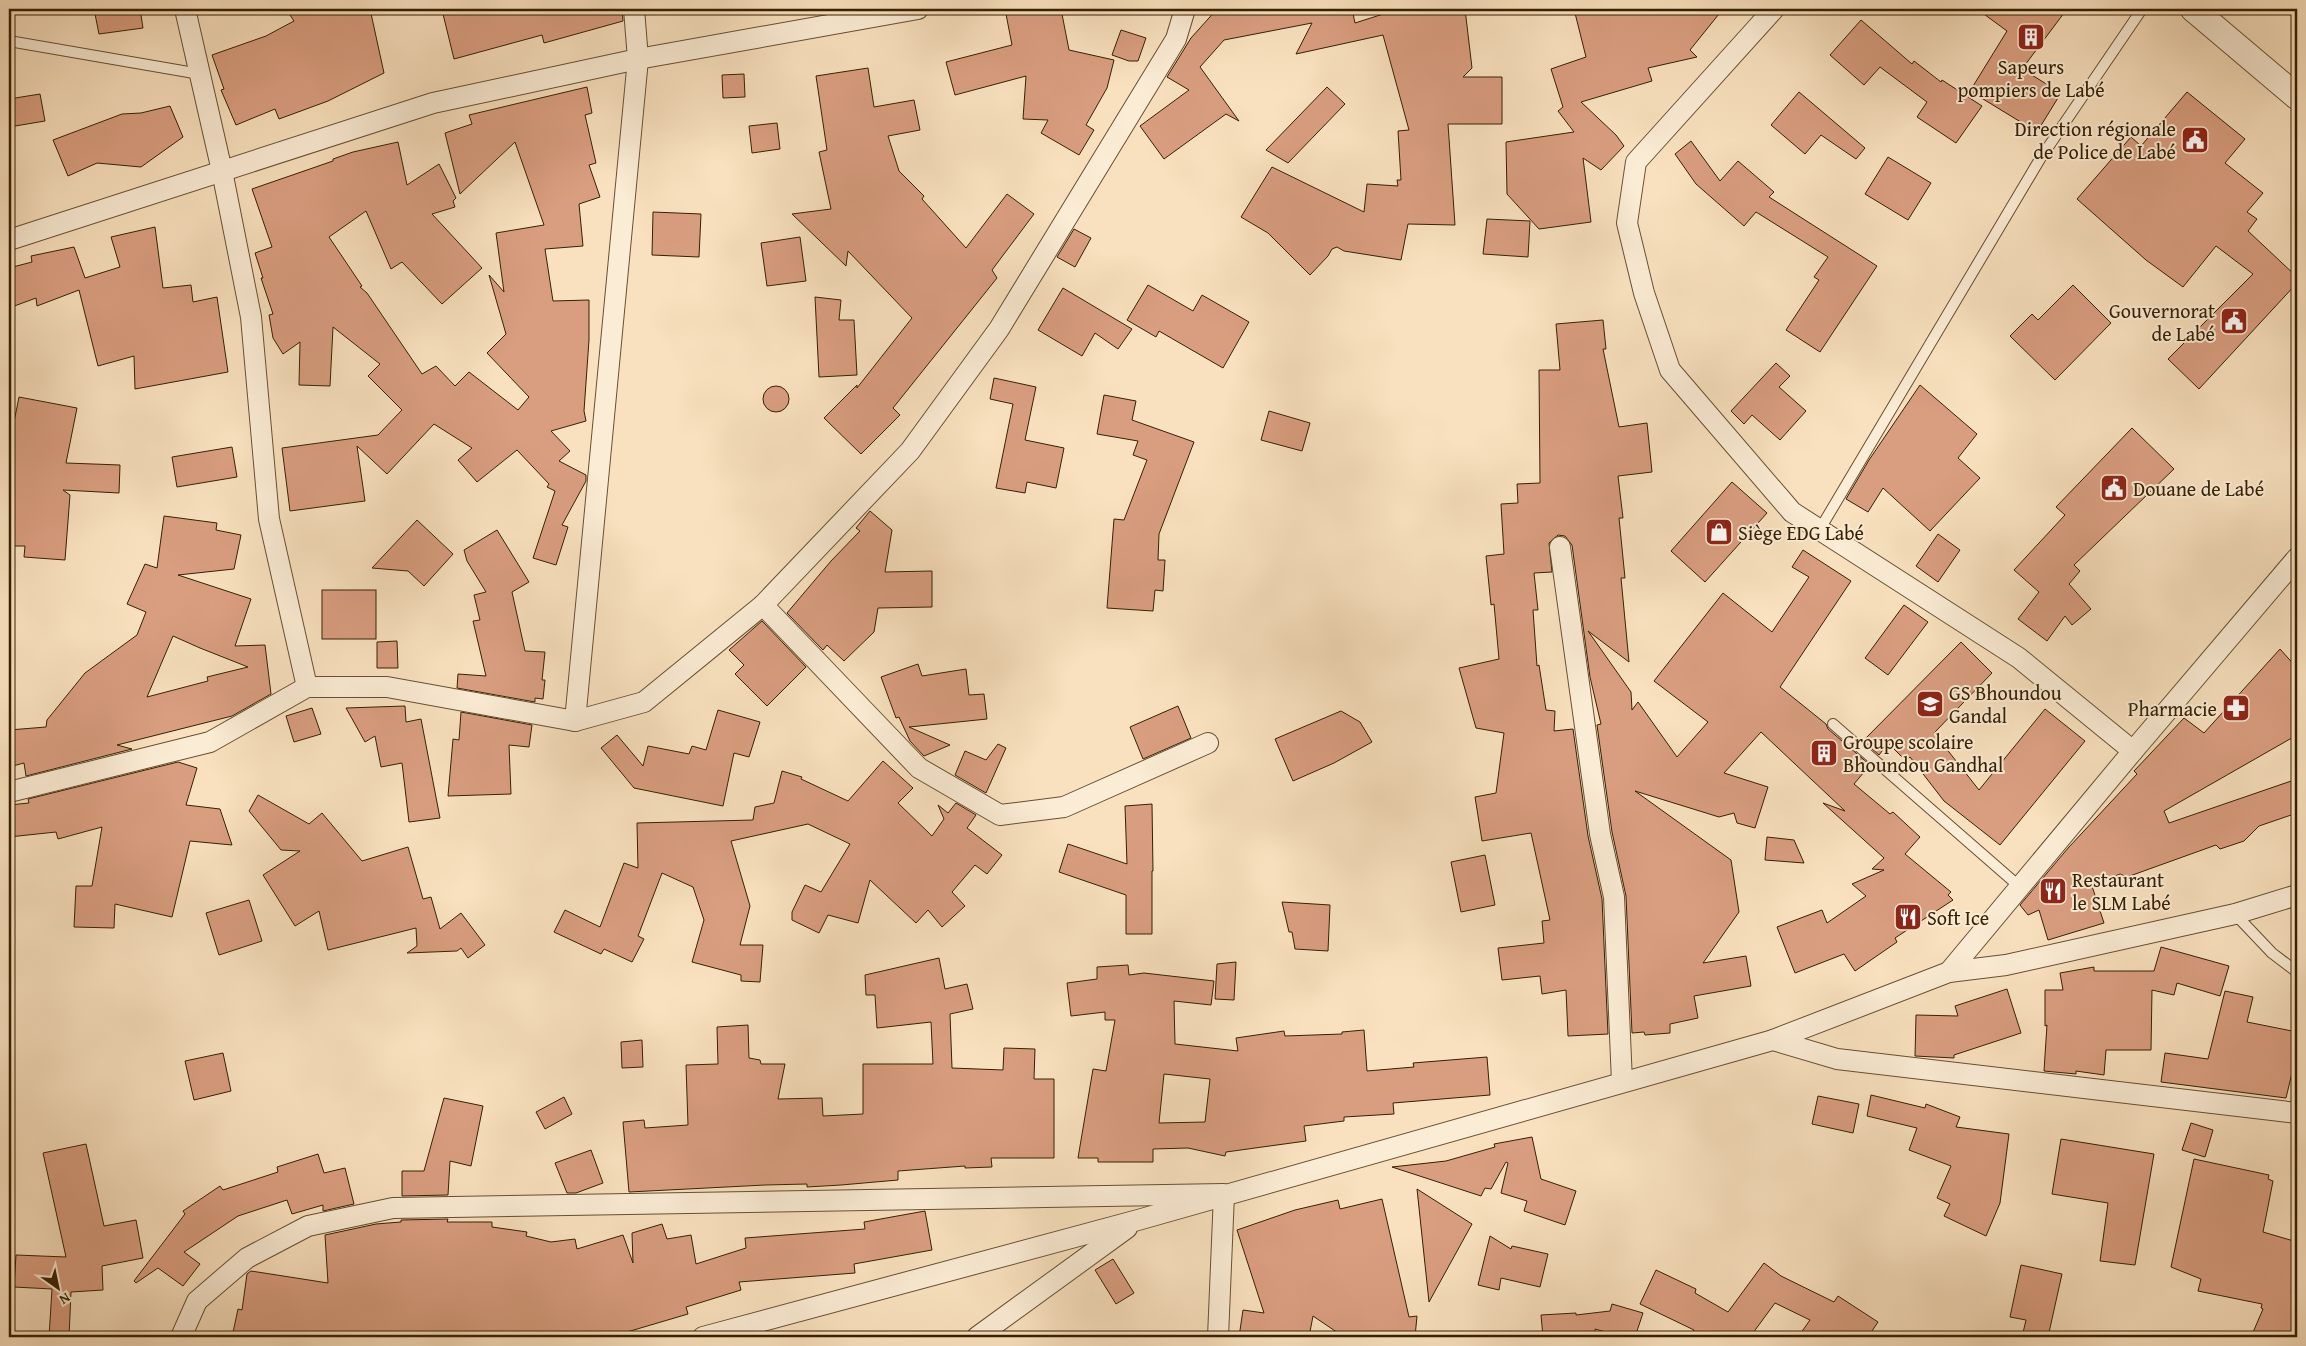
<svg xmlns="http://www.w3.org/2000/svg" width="2306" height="1346" font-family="'Gentium Book Plus',serif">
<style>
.building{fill:#d99e80;stroke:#362002;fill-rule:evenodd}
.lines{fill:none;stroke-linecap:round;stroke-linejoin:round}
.service-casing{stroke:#675031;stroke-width:12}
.minor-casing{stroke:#675031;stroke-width:22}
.tertiary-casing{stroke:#675031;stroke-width:27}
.service{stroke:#fbecd5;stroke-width:10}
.minor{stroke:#fbecd5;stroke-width:20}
.tertiary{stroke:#fbecd5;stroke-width:25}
.labels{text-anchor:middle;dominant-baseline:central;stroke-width:4;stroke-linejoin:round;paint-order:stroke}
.poi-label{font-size:20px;fill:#362002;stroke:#fbecd5;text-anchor:start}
</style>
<rect width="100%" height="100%" fill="#f9e1bf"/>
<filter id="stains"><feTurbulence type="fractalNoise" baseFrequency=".004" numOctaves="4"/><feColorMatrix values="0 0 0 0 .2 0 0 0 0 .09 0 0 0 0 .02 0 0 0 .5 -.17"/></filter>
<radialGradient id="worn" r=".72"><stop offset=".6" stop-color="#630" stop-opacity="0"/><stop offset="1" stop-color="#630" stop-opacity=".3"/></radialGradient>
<g class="building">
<polygon points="94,9 140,9 143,28 99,34"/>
<polygon points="286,9 370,9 384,73 328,101 279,119 275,109 236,125 221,90 224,89 212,55 266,36 294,21"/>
<polygon points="462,9 622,9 623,21 544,43 542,35 454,59 443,14"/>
<polygon points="1005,9 1061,9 1069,50 1114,60 1107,88 1086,125 1094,130 1079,155 1041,133 1048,120 1023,119 1026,76 955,95 946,62 1012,45"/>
<polygon points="1217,9 1352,9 1355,23 1399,9 1465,9 1472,68 1463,77 1502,77 1502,124 1448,124 1455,225 1408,224 1401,260 1344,251 1337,247 1332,249 1328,256 1310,275 1268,233 1241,217 1272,167 1364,212 1367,184 1398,186 1397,180 1401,180 1398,131 1409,130 1383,35 1296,54 1312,23 1224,40 1200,67 1239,121 1226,114 1164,159 1140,126 1189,90 1167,77 1191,38"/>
<polygon points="1574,9 1723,9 1690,50 1697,57 1648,68 1652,81 1581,102 1616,135 1624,146 1601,170 1583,158 1591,222 1539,229 1507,194 1506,142 1574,132 1558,111 1563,107 1551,69 1586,57"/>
<polygon points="1977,9 2067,9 2022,69 2061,93 2037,132 1970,91 2007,31"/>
<polygon points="1861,20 1912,64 1914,61 1941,82 1942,80 1982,106 1956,143 1917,117 1927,102 1880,67 1864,85 1830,55"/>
<polygon points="1121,30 1146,38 1138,61 1129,61 1112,55"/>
<polygon points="868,68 874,107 914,100 920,130 888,136 899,171 924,196 922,199 966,248 1007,194 1034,214 992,270 997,278 893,408 900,415 861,454 824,418 857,385 857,388 912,318 848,251 846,266 792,214 831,209 819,152 827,150 816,76"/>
<polygon points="744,74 745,97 723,98 722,75"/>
<polygon points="587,87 592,113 585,115 596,163 589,165 600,197 579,204 583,246 545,249 553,301 589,300 589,340 584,411 586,421 551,431 570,451 559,461 586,475 586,481 562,525 568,527 556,565 533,558 555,491 547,487 549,484 517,450 477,482 458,460 472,448 434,424 387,474 357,446 365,501 290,511 282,448 378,435 402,410 368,376 380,364 333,327 330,386 299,385 300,342 283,354 273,338 269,315 273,314 261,278 263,278 255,253 272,247 252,189 333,161 333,159 353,152 398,142 407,185 439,164 456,198 453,201 455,207 432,214 482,268 442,304 402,262 391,269 366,211 329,237 362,286 360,287 367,293 422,374 436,366 455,386 469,372 518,410 529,397 487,353 506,334 489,275 504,292 496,233 544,225 515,142 460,194 445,133 472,124 469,115"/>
<polygon points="1327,87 1345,104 1288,163 1266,150"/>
<polygon points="1799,92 1865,148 1856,159 1821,135 1805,154 1771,125"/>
<polygon points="2187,92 2245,139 2225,163 2263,193 2247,212 2257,219 2248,231 2297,277 2297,283 2199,389 2168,359 2253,274 2216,246 2183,287 2146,260 2077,199 2131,137 2141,146"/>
<polygon points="40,94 45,121 9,127 9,99"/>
<polygon points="170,106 183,137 141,167 97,163 68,176 53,140 122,114 141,113"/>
<polygon points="777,123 780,149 752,153 749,126"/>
<polygon points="1691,141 1720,181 1738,161 1774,192 1769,197 1877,266 1820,352 1786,330 1819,280 1814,277 1828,257 1756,212 1744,226 1696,184 1675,154"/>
<polygon points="1888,157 1931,183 1908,220 1865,194"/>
<polygon points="653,212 701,214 699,257 652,255"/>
<polygon points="1487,219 1530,221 1528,257 1483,254"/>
<polygon points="155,227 163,288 191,285 193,302 217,297 228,372 135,389 134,356 98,366 79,290 37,306 36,298 9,308 9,268 32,262 31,256 74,247 85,278 120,267 111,237"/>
<polygon points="1074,229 1091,238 1075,267 1057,257"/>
<polygon points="800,237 806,281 767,286 761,243"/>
<polygon points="1148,285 1193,311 1202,295 1249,322 1223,368 1159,331 1156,337 1127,320"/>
<polygon points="2073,285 2111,323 2055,380 2010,336 2032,314 2038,320"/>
<polygon points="1063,288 1132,329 1118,349 1095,333 1082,356 1038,330"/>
<polygon points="815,297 841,300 839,320 854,320 857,375 819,377"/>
<polygon points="1603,320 1606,349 1603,349 1619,427 1647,423 1652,472 1618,476 1623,518 1619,518 1625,578 1621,578 1629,662 1588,631 1631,692 1632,710 1638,702 1677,757 1708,722 1654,681 1723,593 1772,632 1809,577 1792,567 1803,550 1851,581 1780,687 1826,724 1828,729 1870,765 1854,784 1890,814 1893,812 1920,837 1905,854 1951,892 1948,895 1953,900 1895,938 1897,942 1855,971 1844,954 1795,973 1777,927 1822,910 1827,923 1866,896 1852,884 1884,870 1872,869 1884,858 1823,803 1845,811 1761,732 1724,773 1768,787 1755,828 1737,823 1734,813 1719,817 1635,791 1731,860 1739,912 1703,963 1746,956 1751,986 1694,996 1698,1018 1670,1024 1670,1033 1645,1035 1644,1032 1632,1033 1626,896 1612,832 1597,725 1601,724 1590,677 1572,545 1565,536 1558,535 1549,543 1552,572 1534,573 1538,610 1533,610 1537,666 1539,665 1546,710 1555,711 1554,731 1573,729 1588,836 1602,899 1608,1034 1568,1036 1566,990 1542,994 1540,976 1502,980 1498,948 1544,943 1542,921 1550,920 1531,833 1482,841 1475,797 1496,793 1504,733 1476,728 1459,668 1499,659 1494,604 1491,605 1486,556 1504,554 1501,504 1518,503 1517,484 1540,483 1539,370 1560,370 1556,324"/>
<polygon points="1776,363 1790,376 1779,387 1806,411 1780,440 1752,415 1744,424 1731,411"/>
<polygon points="994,378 1036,387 1025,440 1064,448 1056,488 1027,482 1025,493 996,488 1013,404 990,399"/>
<polygon points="1920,385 1977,434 1958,458 1980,478 1930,531 1883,488 1868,512 1846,499 1869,460"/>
<circle cx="776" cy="399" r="13"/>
<polygon points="1104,395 1136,401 1132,420 1194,442 1159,534 1158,560 1165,560 1163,591 1155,590 1153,611 1107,608 1114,519 1124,520 1147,460 1133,455 1138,441 1097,434"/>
<polygon points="19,397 77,408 66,463 120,465 119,493 63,490 70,495 65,560 24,557 25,546 9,546 9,426 13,427"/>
<polygon points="1269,411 1310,423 1302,451 1261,440"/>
<polygon points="2132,428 2174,469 2074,565 2080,571 2069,584 2091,609 2072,625 2065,616 2047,641 2018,619 2039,592 2014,570 2065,515 2056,507"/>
<polygon points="232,447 237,477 177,487 172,457"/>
<polygon points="1732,482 1767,513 1705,582 1671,551"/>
<polygon points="870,511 892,530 885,572 932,571 932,607 878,608 874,632 844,661 827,645 823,650 787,613 831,561 860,531 856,528"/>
<path d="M164 516 217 523 216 530 241 535 234 569 178 575 251 599 235 646 265 645 271 694 232 716 117 745 132 749 26 776 24 763 9 767V730L46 727 47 720 85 673 137 635 146 612 127 604 145 564 157 568ZM173 636 200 648 248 667 207 677 208 681 147 697Z"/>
<polygon points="417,520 453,554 424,586 408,571 372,568"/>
<polygon points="497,530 529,582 512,592 525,651 545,652 542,680 545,680 543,699 535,698 535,702 457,688 458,674 486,676 473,621 480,620 474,595 486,592 467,561 464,550"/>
<polygon points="1938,534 1960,550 1938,582 1916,566"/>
<rect x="322" y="590" width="54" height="49"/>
<polygon points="1904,605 1928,622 1888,675 1865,658"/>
<polygon points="762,621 806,667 767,706 735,674 744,665 729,650"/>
<polygon points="397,641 398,668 377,668 377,642"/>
<polygon points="1961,642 1992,673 1934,733 1979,790 2045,709 2085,741 2000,845 1944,801 1910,757 1906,761 1888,743 1879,755 1863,741"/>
<polygon points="2280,649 2297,668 2297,735 2164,811 2169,823 2297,779 2297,813 2259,826 2244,841 2220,849 2216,845 2127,877 2120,874 2092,886 2104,923 2048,940 2039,910 2028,915 2020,905 2069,847 2137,774 2134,771 2184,718 2204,733"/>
<polygon points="918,664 922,676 966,669 969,695 984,694 987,719 909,727 950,745 924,756 910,741 899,717 896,718 881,677"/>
<polygon points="405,706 406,722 421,719 440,818 409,822 402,763 381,767 375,736 365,742 346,708"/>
<polygon points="1178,706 1191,738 1143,759 1130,727"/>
<polygon points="312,708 321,734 294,742 286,716"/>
<polygon points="718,710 760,722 749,757 734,753 723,806 634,788 601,748 617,735 643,766 648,746 689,754 692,746 706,750"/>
<polygon points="1341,711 1360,722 1372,742 1334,763 1293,781 1275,739"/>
<polygon points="461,712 532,725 529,747 509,745 511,794 448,796 453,739 459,740"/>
<polygon points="998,744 1006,748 986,793 955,775 965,751 986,760"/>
<polygon points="883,761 913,788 898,803 932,836 944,819 938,805 948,813 956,803 976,815 967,828 1002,855 987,874 975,865 952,892 965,906 942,927 928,910 916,923 870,880 858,923 828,915 819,933 792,920 792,912 805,885 821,892 850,844 808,824 731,841 750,906 740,945 763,945 760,982 741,981 741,975 692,962 704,920 693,887 662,873 638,936 644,939 632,962 604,949 601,954 554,932 565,910 600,927 624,863 638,868 637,823 753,820 755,807 774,803 782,771 802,777 801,779 848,801"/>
<polygon points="178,762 197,768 186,805 220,809 232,845 190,841 172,917 115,904 114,928 74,927 76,886 92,886 102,827 58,839 56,832 9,837 9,805 29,803 28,799"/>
<polygon points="258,795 309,824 322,813 362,861 408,847 423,899 431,897 440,929 461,913 485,945 468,958 461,948 457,951 407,953 417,946 416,928 328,950 319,911 295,926 263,875 300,851 281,850 249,811"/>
<polygon points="1152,804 1153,871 1152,871 1152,934 1126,934 1126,895 1059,872 1068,844 1127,864 1125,806"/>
<polygon points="1767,837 1794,840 1804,863 1765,860"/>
<polygon points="1485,855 1495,905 1461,912 1451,862"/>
<polygon points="249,900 262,941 219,955 206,913"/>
<polygon points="1282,902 1330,905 1328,951 1295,949 1292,932 1289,932"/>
<polygon points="2161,947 2229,966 2220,996 2177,983 2174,995 2152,990 2151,1050 2106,1050 2104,1075 2076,1071 2076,1074 2044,1071 2047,1025 2045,1026 2045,990 2063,990 2060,973 2094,967 2094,971 2154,971"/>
<polygon points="939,958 945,989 967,984 973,1009 950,1014 952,1068 1003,1070 1004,1048 1035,1049 1034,1079 1054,1079 1054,1158 991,1158 992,1167 965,1168 965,1166 898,1171 898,1180 841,1185 807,1187 807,1184 765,1185 629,1192 623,1122 644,1120 645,1128 688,1125 686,1065 718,1064 717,1027 748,1025 749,1058 760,1060 761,1064 785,1064 778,1099 822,1098 823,1116 863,1114 863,1064 933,1064 931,1022 877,1028 875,995 866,995 865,975"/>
<polygon points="1236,962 1234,1000 1215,999 1217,964"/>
<path d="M1128 965 1129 975 1144 973 1214 981 1211 1005 1174 1001 1175 1044 1238 1051 1236 1038 1284 1031 1285 1036 1342 1034V1032L1364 1030 1367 1071 1414 1067 1413 1063 1487 1057 1490 1095 1393 1103 1394 1114 1344 1117V1121L1304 1126 1306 1141 1226 1152 1225 1156 1188 1148 1153 1149V1162H1098V1158H1078L1093 1069 1106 1071 1115 1020H1105V1012L1071 1016 1067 983 1097 979V967ZM1164 1074 1210 1079 1205 1122 1159 1123Z"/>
<polygon points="2007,989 2021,1033 1954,1055 1954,1058 1915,1056 1916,1015 1958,1016 1955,1006"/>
<polygon points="2225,991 2253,997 2247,1022 2297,1032 2297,1052 2286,1098 2161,1082 2165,1053 2208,1059"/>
<polygon points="642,1040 643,1067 622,1068 621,1042"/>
<polygon points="223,1053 231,1091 194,1100 185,1061"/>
<polygon points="1871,1095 1925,1108 1926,1104 1960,1117 1956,1127 2009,1134 2000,1203 1986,1236 1944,1216 1950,1204 1937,1198 1951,1166 1909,1150 1917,1128 1867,1116"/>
<polygon points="1818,1096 1859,1104 1853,1133 1812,1124"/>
<polygon points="564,1097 572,1114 545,1129 536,1112"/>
<polygon points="444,1098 483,1106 471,1166 450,1161 448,1195 402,1196 402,1171 424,1171"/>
<polygon points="2191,1123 2213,1130 2205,1157 2182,1150"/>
<polygon points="1532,1137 1541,1179 1576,1191 1565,1225 1524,1211 1527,1201 1501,1193 1508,1163 1506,1162 1491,1189 1485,1188 1481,1196 1392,1167 1446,1161 1495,1147 1494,1144"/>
<polygon points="2061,1139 2154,1154 2135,1265 2100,1261 2108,1203 2052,1194"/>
<polygon points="86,1144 104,1226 136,1220 143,1258 102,1266 103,1290 71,1292 69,1337 49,1337 52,1289 14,1287 16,1255 66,1257 43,1153"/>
<polygon points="591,1150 603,1183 576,1193 567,1193 555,1163"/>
<polygon points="318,1154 324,1173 345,1168 354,1204 323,1211 323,1205 292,1214 287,1200 238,1216 184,1252 200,1264 183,1286 158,1268 136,1283 134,1281 185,1214 183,1211 220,1186 223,1190 278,1172 277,1167"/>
<polygon points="2194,1159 2269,1175 2268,1179 2273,1181 2263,1232 2297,1242 2297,1272 2291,1292 2297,1294 2297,1320 2290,1337 2251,1337 2263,1309 2261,1308 2262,1304 2198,1291 2201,1279 2171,1267"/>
<polygon points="1417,1189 1472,1224 1429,1302"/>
<polygon points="1382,1199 1409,1317 1417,1316 1415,1337 1344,1337 1313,1316 1309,1337 1239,1337 1243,1310 1264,1313 1237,1230 1295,1210 1338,1200 1340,1209"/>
<polygon points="925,1211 932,1250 854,1264 855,1273 739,1282 741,1290 686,1307 688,1314 610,1337 232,1337 238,1309 242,1310 247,1274 251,1271 328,1283 325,1235 376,1224 401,1222 401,1220 448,1219 447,1222 492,1222 492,1227 527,1232 526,1236 551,1242 575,1239 577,1249 623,1235 633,1263 632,1233 662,1224 667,1239 691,1235 696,1264 746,1248 745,1238 865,1229 864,1222"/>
<polygon points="1490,1236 1511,1249 1512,1246 1548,1254 1540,1287 1501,1278 1499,1290 1478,1285"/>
<polygon points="1113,1259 1134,1293 1116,1304 1095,1270"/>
<polygon points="1764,1263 1781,1276 1834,1302 1838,1296 1878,1322 1868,1337 1798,1337 1810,1320 1775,1303 1750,1337 1689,1337 1694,1330 1640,1304 1656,1270 1696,1289 1695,1293 1728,1312"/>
<polygon points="2021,1265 2062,1274 2048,1337 2022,1337 2026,1320 2010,1317"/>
<polygon points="1612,1304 1643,1313 1635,1337 1623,1337 1595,1329 1595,1337 1543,1337 1541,1315 1576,1313 1576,1315 1610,1311"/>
</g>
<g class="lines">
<g class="service-casing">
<g id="service">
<polyline points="9,41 200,74"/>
<polyline points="1820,529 2040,159 2142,9"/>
<polyline points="1833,724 2020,887"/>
<polyline points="2235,914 2272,953 2297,972"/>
</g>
</g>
<g class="minor-casing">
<g id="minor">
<polyline points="185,9 222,171 251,317 269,519 307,687"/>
<polyline points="1774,9 1636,162 1627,223 1644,293 1670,370 1792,512 2019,658 2133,751"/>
<polyline points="9,240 433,103 638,59 918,9"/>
<polyline points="1560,547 1600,834 1614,897 1622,1082"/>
<polyline points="763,605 919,768 1000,815 1064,807 1208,743"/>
<polyline points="575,721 638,59 634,9"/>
<polyline points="9,792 210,742 307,687 387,687 575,721 644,702 763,605 910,451 999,329 1176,39 1185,9"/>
<polyline points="1949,972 2133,751 2297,558"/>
<polyline points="1773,1040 1837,1059 2297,1113"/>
<polyline points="181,1337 197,1301 247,1258 308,1226 393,1208 1224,1194 1218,1337"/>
<polyline points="703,1337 1138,1220 1773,1040 1949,972 2006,965 2235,914 2297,895"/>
<polyline points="977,1337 1127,1228"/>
</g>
</g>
<g class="tertiary-casing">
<polyline id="tertiary" points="2193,9 2297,97"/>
</g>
<use href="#service" class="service"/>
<use href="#minor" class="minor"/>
<use href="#tertiary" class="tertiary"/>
</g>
<defs>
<g id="building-square" transform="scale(1.4375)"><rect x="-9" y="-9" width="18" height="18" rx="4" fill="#8f2418" stroke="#fbecd5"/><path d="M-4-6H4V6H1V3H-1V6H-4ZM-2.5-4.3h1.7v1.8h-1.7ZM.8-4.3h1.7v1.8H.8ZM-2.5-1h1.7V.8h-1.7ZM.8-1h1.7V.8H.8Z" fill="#fff"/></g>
<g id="civic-square" transform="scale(1.4375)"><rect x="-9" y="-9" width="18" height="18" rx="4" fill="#8f2418" stroke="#fbecd5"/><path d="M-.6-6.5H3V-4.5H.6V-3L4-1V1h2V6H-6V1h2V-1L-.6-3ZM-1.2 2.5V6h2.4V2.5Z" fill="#fff"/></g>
<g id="shop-square" transform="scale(1.4375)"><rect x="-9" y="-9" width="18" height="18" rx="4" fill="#8f2418" stroke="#fbecd5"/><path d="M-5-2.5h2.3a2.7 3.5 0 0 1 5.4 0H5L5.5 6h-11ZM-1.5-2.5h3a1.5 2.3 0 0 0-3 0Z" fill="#fff"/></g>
<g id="school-square" transform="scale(1.4375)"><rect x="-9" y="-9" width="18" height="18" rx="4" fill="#8f2418" stroke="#fbecd5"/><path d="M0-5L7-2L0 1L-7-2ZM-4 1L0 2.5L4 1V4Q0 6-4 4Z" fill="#fff"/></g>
<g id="pharmacy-square" transform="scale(1.4375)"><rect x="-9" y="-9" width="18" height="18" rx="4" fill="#8f2418" stroke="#fbecd5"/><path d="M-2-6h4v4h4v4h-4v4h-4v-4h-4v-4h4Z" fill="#fff"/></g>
<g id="restaurant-square" transform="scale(1.4375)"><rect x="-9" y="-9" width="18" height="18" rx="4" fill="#8f2418" stroke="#fbecd5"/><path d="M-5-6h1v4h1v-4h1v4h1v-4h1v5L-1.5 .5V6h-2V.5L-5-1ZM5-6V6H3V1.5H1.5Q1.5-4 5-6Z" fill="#fff"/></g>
</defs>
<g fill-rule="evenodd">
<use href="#building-square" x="2031" y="37"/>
<use href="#civic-square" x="2195" y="140"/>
<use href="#civic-square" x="2234" y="321"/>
<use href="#civic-square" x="2114" y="488"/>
<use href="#shop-square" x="1719" y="532"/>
<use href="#school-square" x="1930" y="704"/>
<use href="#pharmacy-square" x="2236" y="708"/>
<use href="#building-square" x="1824" y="753"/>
<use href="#restaurant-square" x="2053" y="891"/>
<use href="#restaurant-square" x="1908" y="917"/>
</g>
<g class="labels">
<g class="poi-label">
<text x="2031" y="66" text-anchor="middle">Sapeurs<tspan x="2031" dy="23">pompiers de Labé</tspan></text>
<text x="2176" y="128" text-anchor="end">Direction régionale<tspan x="2176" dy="23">de Police de Labé</tspan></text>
<text x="2215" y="310" text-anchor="end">Gouvernorat<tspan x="2215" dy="23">de Labé</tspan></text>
<text x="2133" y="488">Douane de Labé</text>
<text x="1738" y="532">Siège EDG Labé</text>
<text x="1949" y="692">GS Bhoundou<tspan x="1949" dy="23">Gandal</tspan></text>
<text x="2217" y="708" text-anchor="end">Pharmacie</text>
<text x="1843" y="741">Groupe scolaire<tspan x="1843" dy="23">Bhoundou Gandhal</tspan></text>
<text x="2072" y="879">Restaurant<tspan x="2072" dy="23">le SLM Labé</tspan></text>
<text x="1927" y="917">Soft Ice</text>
</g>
</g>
<rect width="2306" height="1346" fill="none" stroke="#f9e1bf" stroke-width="30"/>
<rect x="10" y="10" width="2286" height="1326" fill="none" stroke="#362002" stroke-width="2.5"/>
<rect x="15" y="15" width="2276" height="1316" fill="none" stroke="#362002"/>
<g transform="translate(58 1288) rotate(147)" stroke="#fbecd5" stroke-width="4" paint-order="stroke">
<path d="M0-4L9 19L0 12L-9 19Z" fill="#362002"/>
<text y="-8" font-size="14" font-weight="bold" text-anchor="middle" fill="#362002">N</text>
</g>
<rect width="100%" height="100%" filter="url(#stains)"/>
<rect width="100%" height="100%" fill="url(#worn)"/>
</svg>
